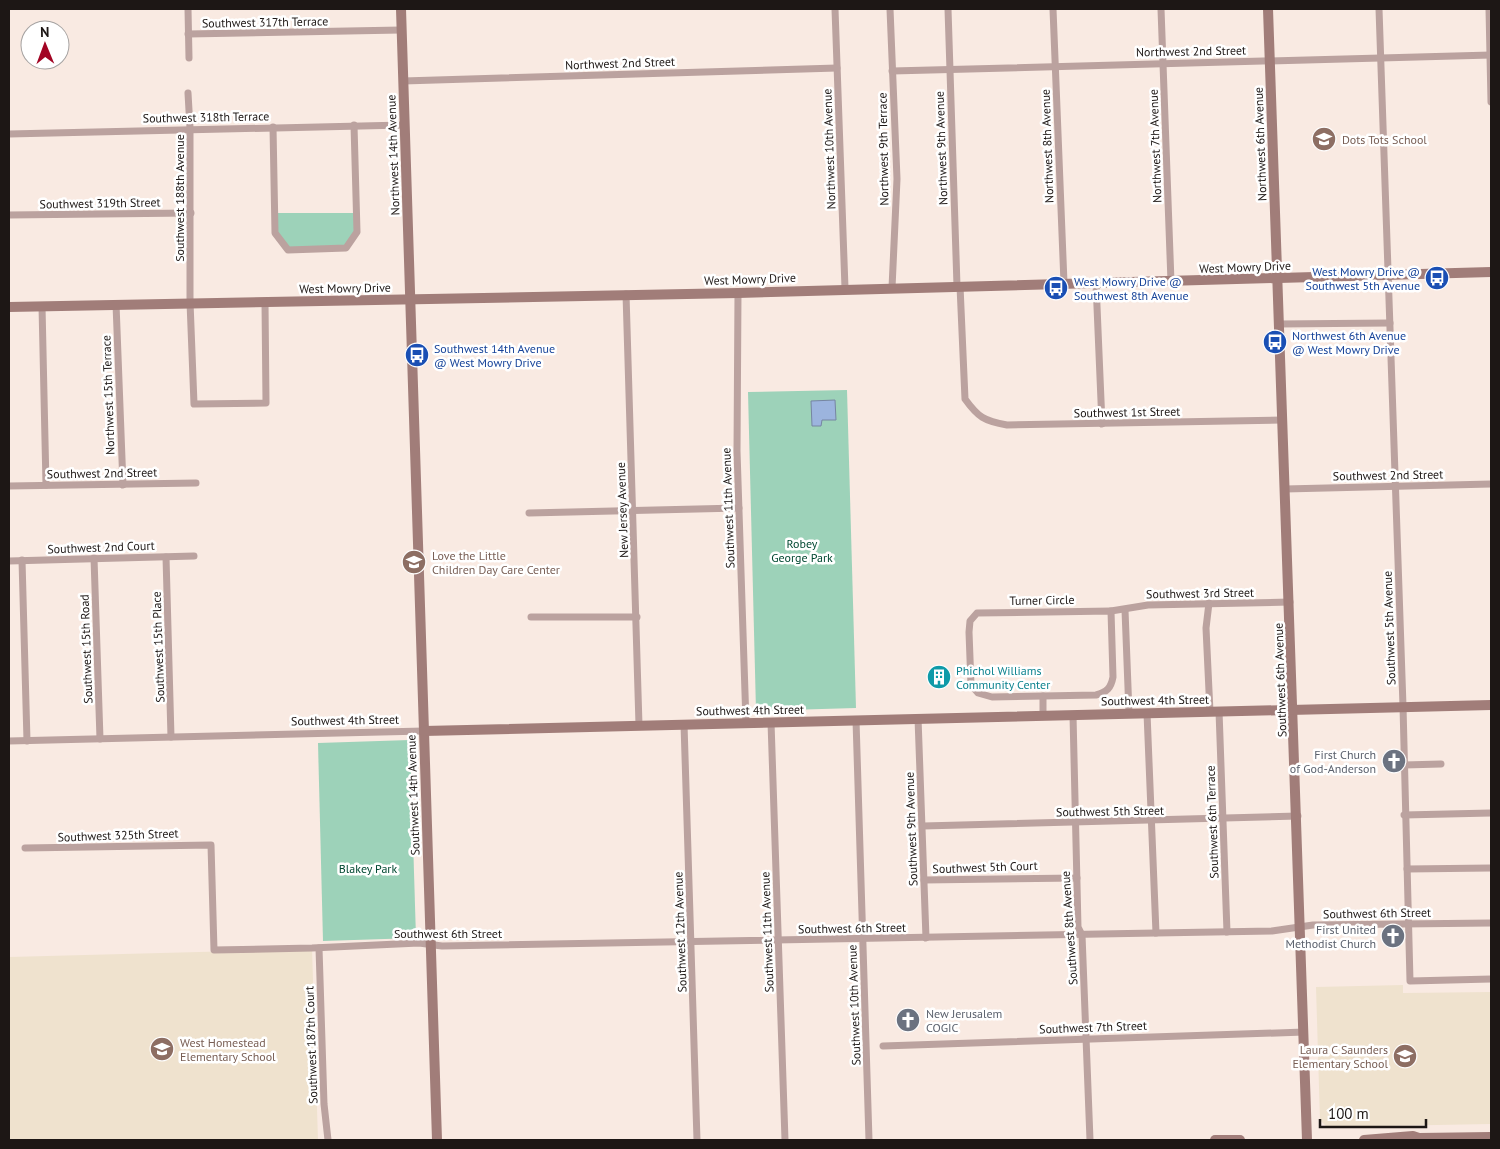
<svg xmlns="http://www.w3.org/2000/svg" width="1500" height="1149" font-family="'PT Sans',sans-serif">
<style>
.education{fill:#efe2ce}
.green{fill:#9dd2b9}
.water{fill:#9cb4de;stroke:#7685a2}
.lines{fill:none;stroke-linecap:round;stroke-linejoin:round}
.street{stroke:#bba29f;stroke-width:7}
.secondary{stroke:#a17d79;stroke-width:10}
.labels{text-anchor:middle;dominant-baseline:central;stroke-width:5;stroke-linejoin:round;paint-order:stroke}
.street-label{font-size:12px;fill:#1d1715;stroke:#fff}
.education-label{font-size:12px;fill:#785e54;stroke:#fff;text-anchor:start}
.transit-label{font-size:12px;fill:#164399;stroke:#fff;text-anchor:start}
.park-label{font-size:12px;fill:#004831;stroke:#fff}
.culture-label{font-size:12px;fill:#0d838f;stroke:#fff;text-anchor:start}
.worship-label{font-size:12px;fill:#5b616d;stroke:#fff;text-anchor:end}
</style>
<rect width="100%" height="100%" fill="#f9eae2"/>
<g class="education">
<polygon points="312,949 318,1140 9,1140 9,957"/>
<polygon points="1403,985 1403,993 1491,992 1491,1124 1327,1127 1320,1120 1316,987"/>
</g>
<g class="green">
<polygon points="276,213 355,213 355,232 345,247 288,249 276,232"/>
<polygon points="847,390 856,708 756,711 748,392"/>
<polygon points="410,740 416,938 323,941 318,743"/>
</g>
<polygon class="water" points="835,400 836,420 822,420 821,426 812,426 811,401"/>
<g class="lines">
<g class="street">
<polyline points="188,9 189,58"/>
<polyline points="835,9 845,288"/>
<polyline points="890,9 897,179 892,288"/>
<polyline points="948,9 957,286"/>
<polyline points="1053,9 1064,283"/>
<polyline points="1161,9 1171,282"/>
<polyline points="1379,9 1403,706 1410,981 1491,979"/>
<polyline points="1489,9 1491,102"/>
<polyline points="188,34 401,30"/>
<polyline points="892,71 1491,55"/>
<polyline points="403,81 837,68"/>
<polyline points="188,93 190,128 190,302 194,404 266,403 265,302"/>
<polyline points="273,127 275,233 288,250 346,248 357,232 354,125"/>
<polyline points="9,134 404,125"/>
<polyline points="9,215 191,213"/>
<polyline points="1096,283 1102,424"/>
<path d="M960 286 965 399C978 417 984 421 1007 425L1282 420"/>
<polyline points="738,293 737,451 746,723"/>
<polyline points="626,294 639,725"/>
<polyline points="116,304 123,485"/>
<polyline points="42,306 46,485"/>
<polyline points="1279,324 1390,323"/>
<polyline points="9,486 196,483"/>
<polyline points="1285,489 1491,484"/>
<polyline points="529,513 739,508"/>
<polyline points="166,557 171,737"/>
<polyline points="94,558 100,739"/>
<polyline points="22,560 27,741"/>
<polyline points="9,561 194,556"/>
<polyline points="1209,603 1206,628 1210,712"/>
<polyline points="1125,610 1129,713"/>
<path d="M1111 611 1113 677C1111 688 1107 692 1096 695L992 697 978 693 971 685 969 632 970 621 977 613Z"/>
<polyline points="1111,611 1148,605 1290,602"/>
<polyline points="531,617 637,617"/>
<polyline points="1043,696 1043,715"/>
<polyline points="1219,711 1227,932"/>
<polyline points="1147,713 1156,933"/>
<polyline points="1073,715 1078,927 1082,935 1090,1140"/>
<polyline points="918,718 926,938"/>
<polyline points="856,720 869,1140"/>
<polyline points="771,722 785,1140"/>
<polyline points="684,724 697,1140"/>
<polyline points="9,741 424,731"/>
<polyline points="1404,765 1441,764"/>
<polyline points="1404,815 1491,813"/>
<polyline points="923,826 1298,816"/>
<polyline points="25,848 211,845 214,950 312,948 419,943 442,946 1156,933 1272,931 1313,925 1491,923"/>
<polyline points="1407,869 1491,868"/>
<polyline points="924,880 1077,878"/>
<polyline points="319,948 324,1104 328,1140"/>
<polyline points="883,1046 1304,1032"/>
</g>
<g class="secondary">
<polyline points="401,9 437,1140"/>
<polyline points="1268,9 1307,1140"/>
<polyline points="9,307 738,293 1491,272"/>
<polyline points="424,731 1491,705"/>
<polyline points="1215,1140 1240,1140"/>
<polyline points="1364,1140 1413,1136 1419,1138 1491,1137"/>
</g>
</g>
<defs>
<g id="school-disc" transform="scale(1.25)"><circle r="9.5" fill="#8d6e63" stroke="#fff"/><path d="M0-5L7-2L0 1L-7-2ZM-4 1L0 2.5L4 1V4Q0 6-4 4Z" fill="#fff"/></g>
<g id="bus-disc" transform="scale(1.25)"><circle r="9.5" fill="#1a4fb4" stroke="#fff"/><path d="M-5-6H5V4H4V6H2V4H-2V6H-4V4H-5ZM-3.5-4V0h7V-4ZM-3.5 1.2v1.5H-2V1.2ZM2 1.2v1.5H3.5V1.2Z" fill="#fff"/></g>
<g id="building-disc" transform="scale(1.25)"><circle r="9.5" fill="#0f9aa8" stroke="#fff"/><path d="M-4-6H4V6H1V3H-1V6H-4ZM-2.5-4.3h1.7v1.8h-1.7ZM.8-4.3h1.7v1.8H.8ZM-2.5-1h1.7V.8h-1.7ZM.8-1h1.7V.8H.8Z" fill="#fff"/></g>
<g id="church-disc" transform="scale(1.25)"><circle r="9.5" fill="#6b7280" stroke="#fff"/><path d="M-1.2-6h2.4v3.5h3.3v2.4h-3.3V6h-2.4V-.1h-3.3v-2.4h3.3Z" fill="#fff"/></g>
</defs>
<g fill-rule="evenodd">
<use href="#school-disc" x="1324" y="139"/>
<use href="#bus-disc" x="1437" y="278"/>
<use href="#bus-disc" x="1056" y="288"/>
<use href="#bus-disc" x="1275" y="342"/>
<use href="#bus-disc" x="417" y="355"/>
<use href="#school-disc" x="414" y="562"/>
<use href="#building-disc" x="939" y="677"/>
<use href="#church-disc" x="1394" y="761"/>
<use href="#church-disc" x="1393" y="936"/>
<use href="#church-disc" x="908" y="1020"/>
<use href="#school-disc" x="162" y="1049"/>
<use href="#school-disc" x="1405" y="1056"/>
</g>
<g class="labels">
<g class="street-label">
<text transform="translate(265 22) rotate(-1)">Southwest 317th Terrace</text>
<text transform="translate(1191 51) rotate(-1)">Northwest 2nd Street</text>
<text transform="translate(620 63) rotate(-2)">Northwest 2nd Street</text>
<text transform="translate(206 117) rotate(-1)">Southwest 318th Terrace</text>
<text transform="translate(1260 144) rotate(-92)">Northwest 6th Avenue</text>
<text transform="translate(1047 146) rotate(-92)">Northwest 8th Avenue</text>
<text transform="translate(1155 146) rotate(-92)">Northwest 7th Avenue</text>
<text transform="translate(941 148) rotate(-92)">Northwest 9th Avenue</text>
<text transform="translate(829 149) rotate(-92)">Northwest 10th Avenue</text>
<text transform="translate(883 149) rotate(-91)">Northwest 9th Terrace</text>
<text transform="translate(393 155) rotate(-92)">Northwest 14th Avenue</text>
<text transform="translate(179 198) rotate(-90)">Southwest 188th Avenue</text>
<text transform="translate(100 203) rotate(-1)">Southwest 319th Street</text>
<text transform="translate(1245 267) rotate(-2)">West Mowry Drive</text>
<text transform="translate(750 279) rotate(-2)">West Mowry Drive</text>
<text transform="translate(345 288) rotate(-1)">West Mowry Drive</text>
<text transform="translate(108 395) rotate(-92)">Northwest 15th Terrace</text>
<text transform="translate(1127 412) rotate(-1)">Southwest 1st Street</text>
<text transform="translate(102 473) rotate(-1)">Southwest 2nd Street</text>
<text transform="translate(1388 475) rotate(-1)">Southwest 2nd Street</text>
<text transform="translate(728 508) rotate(-92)">Southwest 11th Avenue</text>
<text transform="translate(622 510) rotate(-92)">New Jersey Avenue</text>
<text transform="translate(101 547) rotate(-2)">Southwest 2nd Court</text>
<text transform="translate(1200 593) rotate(-1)">Southwest 3rd Street</text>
<text transform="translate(1042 600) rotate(-1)">Turner Circle</text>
<text transform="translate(1389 628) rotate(-92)">Southwest 5th Avenue</text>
<text transform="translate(158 647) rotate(-92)">Southwest 15th Place</text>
<text transform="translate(86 649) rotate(-92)">Southwest 15th Road</text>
<text transform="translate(1280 680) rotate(-92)">Southwest 6th Avenue</text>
<text transform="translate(1155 700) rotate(-1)">Southwest 4th Street</text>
<text transform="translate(750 710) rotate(-1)">Southwest 4th Street</text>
<text transform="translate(345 720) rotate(-1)">Southwest 4th Street</text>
<text transform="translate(413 795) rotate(-92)">Southwest 14th Avenue</text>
<text transform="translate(1110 811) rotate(-1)">Southwest 5th Street</text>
<text transform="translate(1212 822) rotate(-92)">Southwest 6th Terrace</text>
<text transform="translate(911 829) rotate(-92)">Southwest 9th Avenue</text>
<text transform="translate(118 835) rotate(-2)">Southwest 325th Street</text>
<text transform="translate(985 867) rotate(-2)">Southwest 5th Court</text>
<text transform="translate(1377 913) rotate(-1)">Southwest 6th Street</text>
<text transform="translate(852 928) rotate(-1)">Southwest 6th Street</text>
<text transform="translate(1069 928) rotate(-94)">Southwest 8th Avenue</text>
<text transform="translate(680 932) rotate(-92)">Southwest 12th Avenue</text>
<text transform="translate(767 932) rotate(-92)">Southwest 11th Avenue</text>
<text x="448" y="933">Southwest 6th Street</text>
<text transform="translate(854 1005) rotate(-92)">Southwest 10th Avenue</text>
<text transform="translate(1093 1027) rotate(-2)">Southwest 7th Street</text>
<text transform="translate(311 1045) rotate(-92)">Southwest 187th Court</text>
</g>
<g class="education-label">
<text x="1342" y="139">Dots Tots School</text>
<text x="432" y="555">Love the Little<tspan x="432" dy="14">Children Day Care Center</tspan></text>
<text x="180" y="1042">West Homestead<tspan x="180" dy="14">Elementary School</tspan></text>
<text x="1388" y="1049" text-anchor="end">Laura C Saunders<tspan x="1388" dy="14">Elementary School</tspan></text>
</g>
<g class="transit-label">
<text x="1420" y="271" text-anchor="end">West Mowry Drive @<tspan x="1420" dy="14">Southwest 5th Avenue</tspan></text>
<text x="1074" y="281">West Mowry Drive @<tspan x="1074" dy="14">Southwest 8th Avenue</tspan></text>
<text x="1292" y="335">Northwest 6th Avenue<tspan x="1292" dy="14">@ West Mowry Drive</tspan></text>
<text x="434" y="348">Southwest 14th Avenue<tspan x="434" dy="14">@ West Mowry Drive</tspan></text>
</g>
<g class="park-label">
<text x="802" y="543">Robey<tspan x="802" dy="14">George Park</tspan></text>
<text x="368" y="868">Blakey Park</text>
</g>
<g class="culture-label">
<text x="956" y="670">Phichol Williams<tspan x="956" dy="14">Community Center</tspan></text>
</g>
<g class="worship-label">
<text x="1376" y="754">First Church<tspan x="1376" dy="14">of God-Anderson</tspan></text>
<text x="1376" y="929">First United<tspan x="1376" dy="14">Methodist Church</tspan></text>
<text x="926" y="1013" text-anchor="start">New Jerusalem<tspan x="926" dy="14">COGIC</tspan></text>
</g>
</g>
<rect width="1500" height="1149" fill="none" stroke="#1d1715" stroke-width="20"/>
<g transform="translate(45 45) rotate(359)"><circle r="24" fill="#ffffff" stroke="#a5a2a1"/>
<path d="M0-4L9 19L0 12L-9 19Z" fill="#a20423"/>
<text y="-8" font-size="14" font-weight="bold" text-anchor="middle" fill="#1d1715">N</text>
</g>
<path d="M1320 1119v8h106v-8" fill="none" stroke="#1d1715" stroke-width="2.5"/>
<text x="1328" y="1119" font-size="15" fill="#1d1715" stroke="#ffffff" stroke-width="4" paint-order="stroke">100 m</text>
</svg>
